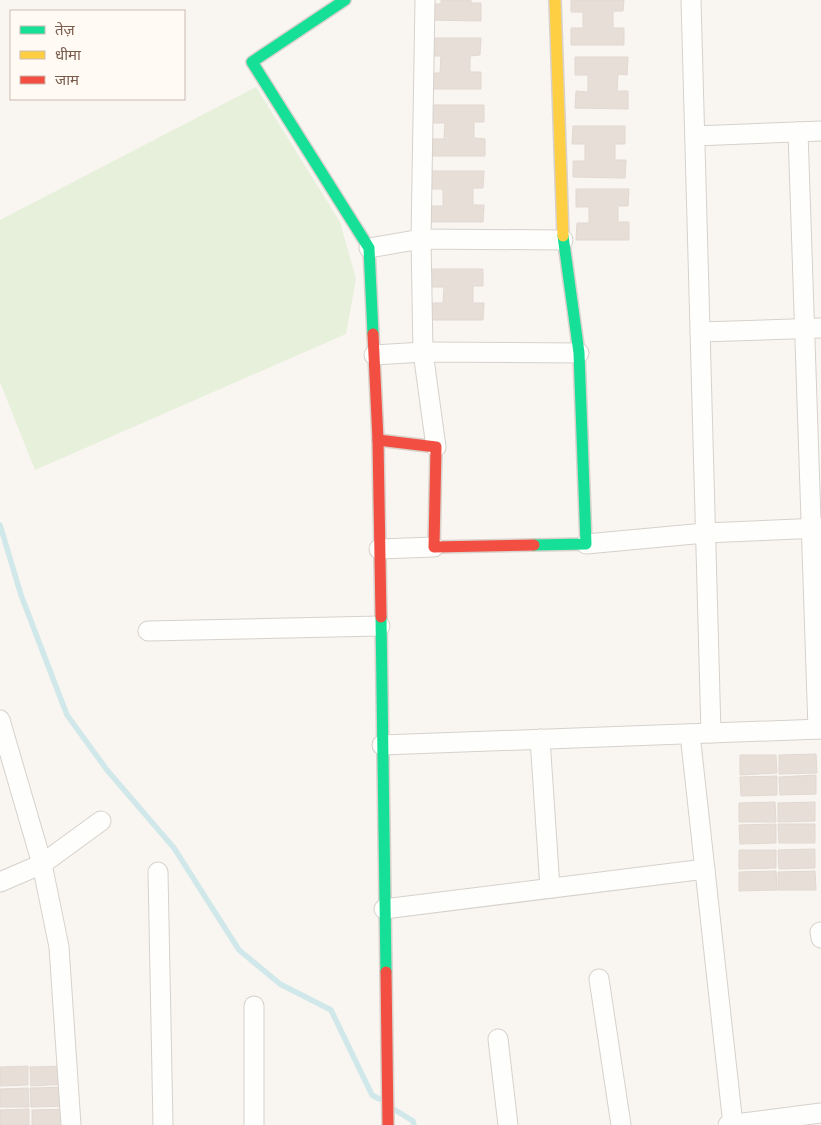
<svg xmlns="http://www.w3.org/2000/svg" width="821" height="1125" font-family="Jost,'Noto Sans Devanagari',sans-serif">
<style>
.green{fill:#e7f0db}
.lines{fill:none;stroke-linecap:round;stroke-linejoin:round}
.stream{stroke:#d0e8ea;stroke-width:5.5}
.building{fill:#e6ded7;stroke:#e2d8d2}
.street-casing{stroke:#d7d1cb;stroke-width:21}
.fast-casing{stroke:#d9d2cb;stroke-width:14}
.slow-casing{stroke:#d9d2cb;stroke-width:14}
.jam-casing{stroke:#d9d2cb;stroke-width:14}
.street{stroke:#fefefd;stroke-width:19}
.fast{stroke:#16e098;stroke-width:11}
.slow{stroke:#ffcf43;stroke-width:11}
.jam{stroke:#f24e42;stroke-width:11}
</style>
<rect width="100%" height="100%" fill="#f9f5f0"/>
<polygon class="green" points="256,87 340,222 356,279 346,334 35,470 0,382 0,220"/>
<g class="lines">
<g class="stream">
<polyline points="0,525 21,595 67,715 107,770 174,848 239,950 280,984 331,1010 372,1095 379,1099"/>
<polyline points="395,1110 413,1121 414,1125"/>
</g>
</g>
<g class="building">
<polygon points="441,0 471,0 471,3 481,3 481,21 428,20 429,4 441,4"/>
<polygon points="571,0 624,0 623,11 613,11 613,28 624,28 624,45 571,45 571,28 583,28 583,12 571,12"/>
<polygon points="428,38 481,38 480,55 470,56 470,72 481,72 481,89 428,89 429,73 440,73 441,56 428,56"/>
<polygon points="575,57 628,57 627,75 618,74 617,91 628,91 628,109 575,108 576,91 588,92 588,75 575,75"/>
<polygon points="432,105 484,105 484,122 474,122 474,138 485,139 485,156 432,156 432,139 444,139 445,123 432,123"/>
<polygon points="573,126 625,126 625,144 615,144 615,160 626,160 625,178 573,177 573,161 585,161 585,144 572,144"/>
<polygon points="431,171 484,171 483,188 473,188 473,205 484,205 483,222 431,222 431,206 443,206 443,189 431,189"/>
<polygon points="576,189 629,189 628,206 618,206 618,222 629,222 629,240 576,240 577,223 589,223 589,207 576,207"/>
<polygon points="431,269 483,269 483,286 473,286 473,303 484,303 483,320 431,320 431,303 443,303 444,287 431,287"/>
<polygon points="816,754 817,773 779,774 779,755"/>
<polygon points="740,755 776,755 777,773 740,775"/>
<polygon points="816,775 816,794 780,795 779,777"/>
<polygon points="777,776 777,795 741,796 740,777"/>
<polygon points="775,802 776,822 739,822 739,803"/>
<polygon points="815,802 815,821 778,822 778,803"/>
<polygon points="776,824 776,843 740,844 739,825"/>
<polygon points="778,824 815,824 815,843 779,843"/>
<polygon points="815,849 815,868 779,869 778,850"/>
<polygon points="739,850 776,850 776,868 739,869"/>
<polygon points="776,871 777,890 739,891 739,872"/>
<polygon points="815,871 816,890 778,890 778,872"/>
<polygon points="28,1066 28,1085 0,1086 0,1067"/>
<polygon points="67,1066 67,1084 31,1086 30,1067"/>
<polygon points="67,1087 68,1106 31,1107 30,1088"/>
<polygon points="28,1088 29,1107 0,1107 0,1089"/>
<polygon points="29,1109 29,1125 0,1125 0,1110"/>
<polygon points="68,1109 69,1125 32,1125 32,1110"/>
</g>
<g class="lines">
<g class="street-casing">
<g id="street">
<polyline points="425,0 421,239 423,352 436,447"/>
<polyline points="691,0 711,733"/>
<polyline points="798,132 818,729"/>
<polyline points="695,136 821,131"/>
<polyline points="369,248 421,239 563,240"/>
<polyline points="700,332 821,328"/>
<polyline points="374,355 423,352 579,353"/>
<polyline points="586,544 705,533 821,528"/>
<polyline points="379,549 434,547"/>
<polyline points="148,631 380,626"/>
<polyline points="0,720 42,864 59,947 71,1125"/>
<polyline points="690,734 733,1125"/>
<polyline points="540,739 550,888"/>
<polyline points="382,745 821,729"/>
<polyline points="158,872 163,1125"/>
<polyline points="0,882 42,864 101,821"/>
<polyline points="384,909 705,869"/>
<polyline points="820,932 821,938"/>
<polyline points="599,979 621,1125"/>
<polyline points="254,1006 254,1125"/>
<polyline points="498,1039 508,1125"/>
<polyline points="728,1125 821,1113"/>
</g>
</g>
<g class="fast-casing">
<g id="fast">
<polyline points="345,0 252,62 369,248 373,334"/>
<polyline points="534,545 586,544 579,353 563,236"/>
<polyline points="381,617 386,972"/>
</g>
</g>
<g class="slow-casing">
<polyline id="slow" points="555,0 563,236"/>
</g>
<g class="jam-casing">
<g id="jam">
<polyline points="373,334 378,440 381,617"/>
<polyline points="378,440 436,447 434,547 534,545"/>
<polyline points="386,972 388,1125"/>
</g>
</g>
<use href="#street" class="street"/>
<use href="#fast" class="fast"/>
<use href="#slow" class="slow"/>
<use href="#jam" class="jam"/>
</g>
<rect x="10" y="10" width="175" height="90" fill="#fffaf3" stroke="#cabbb1"/>
<rect x="20" y="26" width="25" height="8" fill="#16e098" stroke="#cabbb1"/>
<text x="55" y="35" font-size="15" fill="#7a5c4d">तेज़</text>
<rect x="20" y="51" width="25" height="8" fill="#ffcf43" stroke="#cabbb1"/>
<text x="55" y="60" font-size="15" fill="#7a5c4d">धीमा</text>
<rect x="20" y="76" width="25" height="8" fill="#f24e42" stroke="#cabbb1"/>
<text x="55" y="85" font-size="15" fill="#7a5c4d">जाम</text>
</svg>
